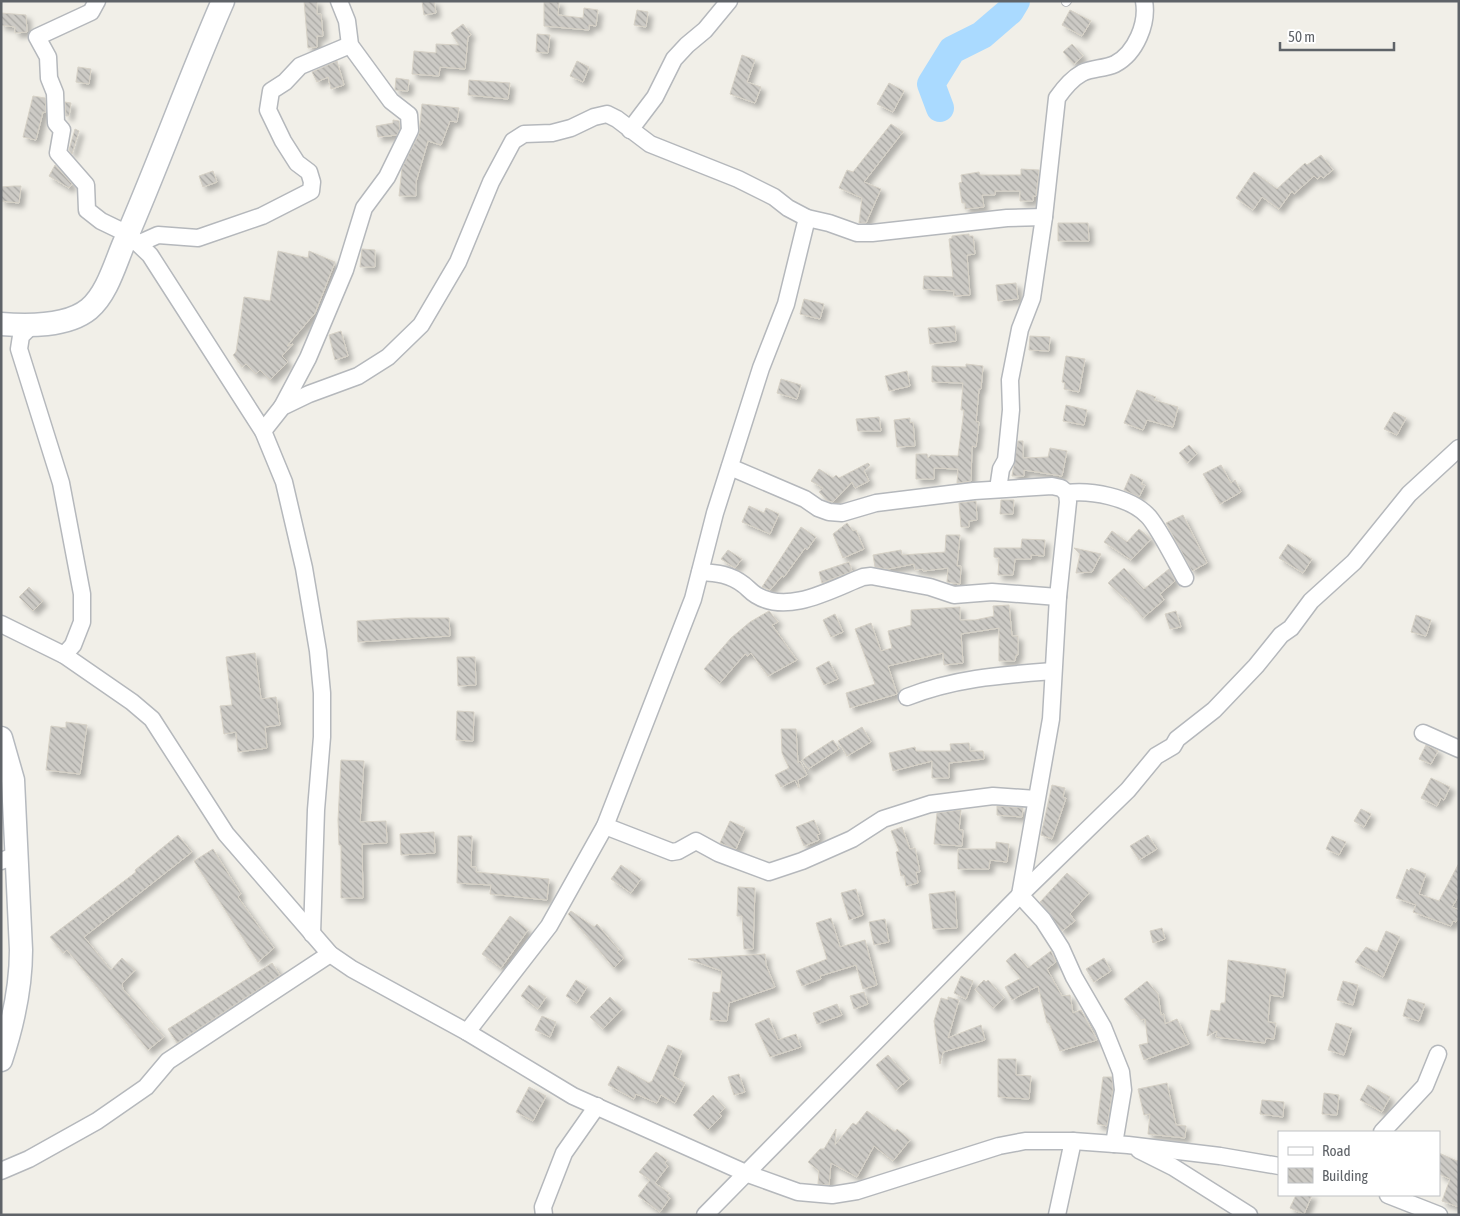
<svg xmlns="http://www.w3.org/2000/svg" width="1460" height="1216" font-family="'Asap Condensed',sans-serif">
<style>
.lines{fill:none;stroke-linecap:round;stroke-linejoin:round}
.river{stroke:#aadaff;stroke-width:28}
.building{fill:url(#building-back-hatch);stroke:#d6d1c6;filter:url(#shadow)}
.lane-casing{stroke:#b5b8bc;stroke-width:10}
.street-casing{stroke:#b5b8bc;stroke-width:19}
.secondary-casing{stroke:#b6babf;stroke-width:25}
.lane{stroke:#fff;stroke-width:8}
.street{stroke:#fff;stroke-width:16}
.secondary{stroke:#fff;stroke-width:22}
</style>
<defs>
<pattern id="building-back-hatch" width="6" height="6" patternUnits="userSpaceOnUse" patternTransform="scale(1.25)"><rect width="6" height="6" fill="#cccac5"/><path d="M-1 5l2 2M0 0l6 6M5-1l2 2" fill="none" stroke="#a9a8a4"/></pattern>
<filter id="shadow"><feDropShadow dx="4.5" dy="4.5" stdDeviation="2.5" flood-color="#0004"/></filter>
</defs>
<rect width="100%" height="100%" fill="#f1efe8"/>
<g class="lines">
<polyline class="river" points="940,108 931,84 952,50 982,35 1010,11 1016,1"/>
</g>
<g class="building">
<polygon points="304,1 317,1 317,14 321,14 323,36 317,36 317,47 308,48"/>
<polygon points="422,1 434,1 436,13 424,15"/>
<polygon points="544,2 559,2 558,15 583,18 584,8 598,10 596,26 589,25 589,30 544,26"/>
<polygon points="637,10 648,12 646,27 634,25"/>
<polygon points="1070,10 1091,21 1082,36 1062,25"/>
<polygon points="1,13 26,15 27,32 15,33 15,27 1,25"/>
<polygon points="463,24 471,35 468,37 465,69 440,67 439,76 412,74 414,51 436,53 436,44 459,45 451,33"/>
<polygon points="537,34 550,35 548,53 536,52"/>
<polygon points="1072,44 1083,56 1074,64 1063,52"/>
<polygon points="742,55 755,60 747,82 761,87 755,103 730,94"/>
<polygon points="337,61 344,85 331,89 328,77 317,82 312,72"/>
<polygon points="577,61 589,67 583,82 570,76"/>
<polygon points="78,67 91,69 89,84 76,82"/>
<polygon points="396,78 409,80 408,91 395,90"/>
<polygon points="469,80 510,83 508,99 468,95"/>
<polygon points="889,83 904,91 893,112 877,104"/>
<polygon points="33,96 45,98 46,112 43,112 36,140 23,137"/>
<polygon points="65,102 71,103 69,116 66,116"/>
<polygon points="422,104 459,108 457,122 450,121 441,145 428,141 416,182 416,196 399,196 402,168 419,134"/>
<polygon points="393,120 399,121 400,128 397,135 378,137 376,126 393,123"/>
<polygon points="891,124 903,132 864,182 881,189 866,223 859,223 862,198 839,188 847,170 853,172"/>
<polygon points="75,129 79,131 72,154 69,150"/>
<polygon points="1321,155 1333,170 1323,178 1321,176 1317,179 1314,176 1294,194 1292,191 1279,209 1262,197 1253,210 1236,198 1254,172 1277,189 1305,163 1307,165"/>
<polygon points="55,165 72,184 69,188 49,176"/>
<polygon points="1021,169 1039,170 1036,196 1033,196 1033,201 1020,201 1020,191 995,191 995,195 982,195 984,207 965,209 965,203 962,203 959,183 962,182 961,175 979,172 980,175 1021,175"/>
<polygon points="213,171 217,182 203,187 199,176"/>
<polygon points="14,186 21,186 19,203 1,201 1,187"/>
<polygon points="1058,223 1088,223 1089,241 1058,241"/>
<polygon points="969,234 969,236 973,236 975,254 967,255 970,295 954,296 954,291 923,289 924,276 953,277 949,239 952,238 952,236"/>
<polygon points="362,249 375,250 375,267 360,267"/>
<polygon points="278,251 308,258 309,251 335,262 315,313 287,346 293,344 282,356 288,362 270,380 260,370 256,374 246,364 242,367 233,355 236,352 244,297 270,301"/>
<polygon points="1016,283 1018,299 998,301 996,285"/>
<polygon points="804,299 824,304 820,319 800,314"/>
<polygon points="955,326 956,341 930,344 928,328"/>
<polygon points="341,331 348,356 335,360 329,335"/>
<polygon points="1030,336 1050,337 1049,351 1029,350"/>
<polygon points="1066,356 1085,359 1079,392 1064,389 1065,383 1062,382"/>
<polygon points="966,364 983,366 981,389 979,389 976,422 979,422 976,447 972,446 971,481 957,483 958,469 934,468 934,479 916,479 916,454 927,454 928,458 931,455 958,456 964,410 961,410 963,383 932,382 932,366 966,367"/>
<polygon points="907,371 910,386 889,391 885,376"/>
<polygon points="781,379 801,385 797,399 777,393"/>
<polygon points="1137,390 1156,397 1154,400 1178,407 1173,427 1147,420 1143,430 1124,423"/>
<polygon points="1066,405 1087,410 1084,425 1063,421"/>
<polygon points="1394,412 1406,418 1397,435 1384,429"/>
<polygon points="879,417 881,431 858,431 856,419"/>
<polygon points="910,418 910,423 913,422 915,446 897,447 894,420"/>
<polygon points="1018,441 1023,441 1023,458 1048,457 1050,448 1067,451 1062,476 1024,470 1024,476 1012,476"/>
<polygon points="1189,445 1197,454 1187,463 1179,453"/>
<polygon points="868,463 870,465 864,471 869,481 855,488 852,482 833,502 828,501 819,492 823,488 811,481 819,469 833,478 836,475 839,478"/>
<polygon points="1221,465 1231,483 1235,480 1241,492 1220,504 1203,474"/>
<polygon points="1131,474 1143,480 1141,484 1145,485 1139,497 1124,490"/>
<polygon points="1001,500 1014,500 1013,514 1000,514"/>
<polygon points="976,501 977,520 969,521 969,527 961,527 959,503"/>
<polygon points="749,506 764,513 766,508 779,514 770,534 742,522"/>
<polygon points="1183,515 1207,563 1192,571 1166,523"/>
<polygon points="847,523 853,531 856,530 864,549 843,558 833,534"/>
<polygon points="801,527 816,537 807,550 805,548 784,577 782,576 770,590 762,587"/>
<polygon points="1139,529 1151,539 1131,560 1104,542 1112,531 1127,542"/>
<polygon points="946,535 960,535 957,566 961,566 960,584 947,582 948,568 923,571 923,569 915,570 914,564 888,569 875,567 873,555 901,550 902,555 945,552"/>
<polygon points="1022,539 1045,540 1044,556 1031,555 1031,559 1015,559 1013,575 998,575 999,558 994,557 994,548 1021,548"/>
<polygon points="1288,544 1312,559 1303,573 1279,558"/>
<polygon points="1074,548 1101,554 1092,572 1076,573 1080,554"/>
<polygon points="728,550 742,559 735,568 721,559"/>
<polygon points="849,562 852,571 822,583 819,572"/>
<polygon points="1124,568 1144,589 1169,569 1175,581 1160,594 1164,600 1143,618 1125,597 1124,598 1108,583"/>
<polygon points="29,587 43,601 33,611 19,597"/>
<polygon points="1009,605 1012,636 1018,636 1018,655 1016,655 1015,661 999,661 999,628 961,634 963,663 944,665 943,653 888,666 897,694 850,708 846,693 875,684 855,629 871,623 881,651 892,648 888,631 911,625 911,610 960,607 960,620 975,620 994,616 993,606"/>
<polygon points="769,611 778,622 772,625 797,660 768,676 751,653 748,656 745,654 720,683 704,669 731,638 750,622"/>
<polygon points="1176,611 1181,627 1170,629 1165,614"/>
<polygon points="835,614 843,632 831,637 823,620"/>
<polygon points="1416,615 1431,620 1426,636 1411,632"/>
<polygon points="405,618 449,618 450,636 358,642 357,621"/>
<polygon points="255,653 261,699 276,697 280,725 265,727 267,748 238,752 236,732 224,734 220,706 232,705 226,657"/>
<polygon points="457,657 475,657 476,685 458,686"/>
<polygon points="829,661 838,679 824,685 816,668"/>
<polygon points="457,711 474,712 473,741 456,740"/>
<polygon points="66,722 87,725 80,774 46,770 51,726 66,728"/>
<polygon points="862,727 871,742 847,756 838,741"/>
<polygon points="781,729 796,729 798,763 800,761 807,775 798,780 799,788 795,780 781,787 775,775 789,768 782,753"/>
<polygon points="833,740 839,749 808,769 802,760"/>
<polygon points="969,743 970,751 983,751 984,759 949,763 949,778 932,778 932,761 893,771 889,753 915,747 916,751 951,751 950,744"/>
<polygon points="1426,745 1438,751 1431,764 1419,759"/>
<polygon points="341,760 364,761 360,822 386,821 387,843 362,844 363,898 341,898 341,845 339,845 338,820"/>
<polygon points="1431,778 1450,787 1444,800 1441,798 1437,806 1421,798"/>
<polygon points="1052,785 1065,788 1063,797 1066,798 1052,839 1041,835"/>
<polygon points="997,806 1023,808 1022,817 997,815"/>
<polygon points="1361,809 1371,814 1364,827 1354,821"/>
<polygon points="961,810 959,830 963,830 962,846 934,844 937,813"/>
<polygon points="814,820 820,834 817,835 819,840 804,846 796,827"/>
<polygon points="730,821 745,828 736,849 720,843"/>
<polygon points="902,827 910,849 915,848 920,872 916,872 918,883 906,886 904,875 901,876 896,852 899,851 891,831"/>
<polygon points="434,832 435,853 401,855 400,834"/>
<polygon points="178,835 192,852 84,937 111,970 122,958 135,970 122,984 123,989 164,1037 148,1050 67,950 63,953 50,937 136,872 135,870"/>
<polygon points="1148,835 1157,849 1139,860 1130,846"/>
<polygon points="458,836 472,836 471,867 476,867 476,872 549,879 547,900 490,894 491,885 457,883"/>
<polygon points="1332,836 1346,842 1339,855 1326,849"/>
<polygon points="996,842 1009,844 1007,862 990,860 989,869 958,869 958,849 996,849"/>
<polygon points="213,849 241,894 238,897 274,948 258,962 194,861"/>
<polygon points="1459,863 1459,895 1452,907 1459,910 1459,916 1456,922 1453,921 1451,926 1413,912 1416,905 1396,898 1407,869 1409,871 1411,868 1426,874 1419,894 1439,901"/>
<polygon points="621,865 641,879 631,893 611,879"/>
<polygon points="1067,873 1089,893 1070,914 1075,921 1062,931 1040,902"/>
<polygon points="738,887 755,888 753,949 744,949 742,916 737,916"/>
<polygon points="856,889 863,915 849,920 841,893"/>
<polygon points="955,891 957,928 933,929 929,894"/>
<polygon points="571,911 594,927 597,924 619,950 617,952 624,958 614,968 568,914"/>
<polygon points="510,916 528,930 501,968 482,954"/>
<polygon points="831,918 840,947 865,940 877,985 863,989 856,965 820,976 821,979 802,986 796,971 827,959 816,923"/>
<polygon points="885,919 889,942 874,945 869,922"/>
<polygon points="1162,928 1165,939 1153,943 1150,931"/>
<polygon points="1386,931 1400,937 1383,977 1355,962 1366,947 1377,952"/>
<polygon points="1051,951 1056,962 1047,969 1062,996 1070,995 1073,1013 1081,1010 1097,1040 1060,1051 1049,1023 1047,1023 1038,986 1012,1000 1005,987 1021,978 1006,961 1015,953 1028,968"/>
<polygon points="765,954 766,965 775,987 729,1003 727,1021 710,1020 713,992 720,993 722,971 688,959"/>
<polygon points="1104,958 1111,971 1094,982 1086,969"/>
<polygon points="1228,960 1286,969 1283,997 1270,995 1268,1022 1276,1023 1274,1039 1266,1038 1265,1043 1216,1037 1217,1031 1207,1036 1211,1010 1220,1011 1221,1003 1225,1003"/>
<polygon points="272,963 280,975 177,1043 168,1029"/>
<polygon points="961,976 973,981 966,999 954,993"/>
<polygon points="576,980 587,987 577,1003 566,996"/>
<polygon points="984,980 986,982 988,980 1004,998 993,1008 975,989"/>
<polygon points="1147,981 1158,994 1161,1015 1164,1014 1165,1024 1177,1019 1189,1044 1144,1060 1139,1045 1148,1043 1145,1019 1141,1020 1124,999"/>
<polygon points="1343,981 1358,985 1353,1005 1337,1000"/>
<polygon points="529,985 546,997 538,1009 521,996"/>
<polygon points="864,992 868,1004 854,1009 850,996"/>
<polygon points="610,997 622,1009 603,1029 590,1017"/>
<polygon points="948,997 959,1000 948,1038 981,1025 985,1040 943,1052 940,1064 934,1021 941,998 948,1000"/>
<polygon points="1408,999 1425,1004 1419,1021 1403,1016"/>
<polygon points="837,1004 842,1015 817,1024 813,1013"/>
<polygon points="542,1016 556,1022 550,1037 535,1030"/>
<polygon points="769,1018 778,1040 796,1034 801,1047 770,1057 755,1024"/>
<polygon points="1336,1023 1352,1028 1344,1055 1328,1050"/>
<polygon points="668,1045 682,1051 673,1076 685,1083 675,1103 661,1095 657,1103 636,1094 634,1099 608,1085 618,1066 649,1083 652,1081"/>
<polygon points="888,1055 909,1079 896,1090 876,1065"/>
<polygon points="998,1059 1016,1059 1016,1075 1031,1076 1029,1099 998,1097"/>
<polygon points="739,1074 745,1092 734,1095 728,1077"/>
<polygon points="1103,1077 1112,1077 1113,1090 1107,1126 1097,1124"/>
<polygon points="1167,1083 1176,1125 1186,1126 1185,1138 1148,1134 1150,1114 1144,1115 1138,1089"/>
<polygon points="1368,1085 1390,1097 1382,1112 1360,1100"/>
<polygon points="529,1087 546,1096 533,1121 516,1112"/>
<polygon points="1324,1093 1339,1095 1337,1115 1322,1114"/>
<polygon points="713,1095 725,1108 719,1114 722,1116 708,1130 693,1115"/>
<polygon points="1262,1100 1284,1102 1283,1117 1260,1114"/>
<polygon points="867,1111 895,1132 897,1129 910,1140 893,1161 874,1146 857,1177 831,1163 829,1185 818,1184 819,1171 808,1162 820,1149 824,1149 836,1129 835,1145 853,1123 856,1125"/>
<polygon points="656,1152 667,1160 665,1163 668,1166 655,1183 669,1193 667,1196 670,1198 660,1212 638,1196 650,1180 639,1172"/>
<polygon points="1439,1153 1457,1161 1459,1159 1459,1207 1442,1201 1450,1179 1439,1174"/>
<polygon points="1296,1195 1312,1195 1304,1214 1290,1208"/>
</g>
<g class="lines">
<g class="lane-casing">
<polyline id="lane" points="1066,2 1067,1"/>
</g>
<g class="street-casing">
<g id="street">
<polyline points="97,1 91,12 37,37 48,57 49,78 55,93 56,123 62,130 58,153 86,185 87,210 101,221 128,234 150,255 263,431 284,482 304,568 318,651 322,693 322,737 316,810 312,934"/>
<polyline points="630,130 655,97 674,59 687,45 705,30 729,1"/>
<polyline points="140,243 158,235 198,238 262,216 311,191 312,182 309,172 297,163 283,141 268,110 271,91 285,82 300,66 350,45"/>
<polyline points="32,325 21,336 19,349 61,483 82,594 82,622 73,645 64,655"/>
<polyline points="282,407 308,358 345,270 364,208 387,177 410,130 409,115 391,101 350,45 347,21 339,1"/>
<polyline points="263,431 282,407 309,394 358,376 388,357 421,325 458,262 491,182 513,141 524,134 552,133 571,128 594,117 607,114 617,119 650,144 738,179 774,197 788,208 807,218 829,223 857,233 872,233 1007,218 1044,217"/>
<polyline points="730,467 805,499 818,508 829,512 842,513 876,503 974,491 1052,486 1061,488 1067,493 1068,502 1058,597 1051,719 1020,895"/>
<path d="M998 489 1001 469 1006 460 1011 410 1010 380 1020 329 1032 298 1044 217 1057 98C1064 88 1071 79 1082 73 1092 68 1104 69 1115 64 1136 53 1148 23 1144 1"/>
<path d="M1067 493C1091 490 1129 497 1147 515 1157 524 1177 564 1185 578"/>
<path d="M700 572C717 573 730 574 744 585 748 588 751 592 756 595 788 615 832 589 863 577L871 576 930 587 954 595 992 592 1058 597"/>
<polyline points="1,624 64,655 132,702 152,719 226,834 330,954 352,969 467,1032 573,1096 748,1174 798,1192 832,1195 857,1191 999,1146 1025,1141 1073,1141 1128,1145 1220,1156 1279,1166"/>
<path d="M907 697C955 678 1002 675 1053 671"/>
<polyline points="1423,733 1459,749"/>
<polyline points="605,826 672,852 678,851 696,841 718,853 769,872 802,861 852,839 883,819 930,804 993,796 1036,799"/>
<polyline points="1,861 17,855"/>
<polyline points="1020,895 1043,920 1061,948 1074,977 1103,1027 1121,1072 1123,1090 1114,1144"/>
<polyline points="467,1032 549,926 605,826 693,599 715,513 761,368 786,304 807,218"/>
<polyline points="1382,1132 1425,1086 1438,1054"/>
<polyline points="1139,1150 1173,1167 1249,1215"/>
<polyline points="1,1171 29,1159 97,1121 146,1087 168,1061 330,954"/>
<polyline points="1388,1195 1439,1215"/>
<polyline points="544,1215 543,1207 564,1153 597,1106"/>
<polyline points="705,1215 1020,895 1128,790 1156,756 1173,746 1177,739 1214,710 1256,666 1281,635 1291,628 1311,601 1354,562 1409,494 1459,448"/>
<polyline points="1057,1215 1073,1141"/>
</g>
</g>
<g class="secondary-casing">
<g id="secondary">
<path d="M1 324C28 326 67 327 89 309 107 294 115 264 124 243 159 163 188 81 223 1"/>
<path d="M1 738 13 780 21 950C21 989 13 1024 1 1060"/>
</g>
</g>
<use href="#lane" class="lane"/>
<use href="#street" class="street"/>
<use href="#secondary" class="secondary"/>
</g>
<rect width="1460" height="1216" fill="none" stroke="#5f6368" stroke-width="5"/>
<rect x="1278" y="1131" width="162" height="65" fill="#ffffff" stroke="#bfc1c3"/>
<rect x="1288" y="1147" width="25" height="8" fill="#ffffff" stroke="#bfc1c3"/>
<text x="1322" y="1156" font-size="15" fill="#5f6368">Road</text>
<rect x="1288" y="1168" width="25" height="15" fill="url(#building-back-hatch)" stroke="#bfc1c3"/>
<text x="1322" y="1181" font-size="15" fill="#5f6368">Building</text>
<path d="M1280 42v8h114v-8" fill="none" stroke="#5f6368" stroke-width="2.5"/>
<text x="1288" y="42" font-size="15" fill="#5f6368" stroke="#ffffff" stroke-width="4" paint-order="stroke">50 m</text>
</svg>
